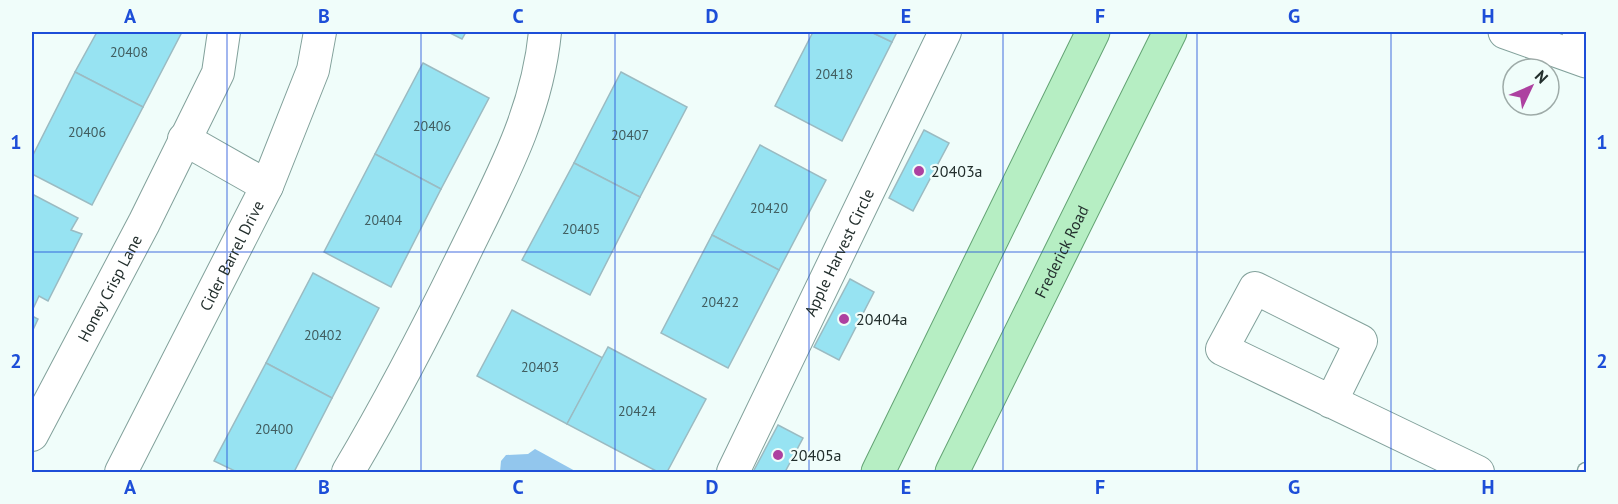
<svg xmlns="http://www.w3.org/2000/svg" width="1618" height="504" font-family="'PT Sans',sans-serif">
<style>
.water{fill:#92c6ed}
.building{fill:#97e3f2;stroke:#9bbbc2;stroke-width:1.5}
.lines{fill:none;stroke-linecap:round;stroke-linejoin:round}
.lane-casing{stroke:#82a19b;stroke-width:19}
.street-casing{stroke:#82a19b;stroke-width:34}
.secondary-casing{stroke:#82a19b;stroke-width:35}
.primary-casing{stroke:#63a374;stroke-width:35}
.lane{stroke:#fff;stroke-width:16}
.street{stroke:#fff;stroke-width:32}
.secondary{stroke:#fff;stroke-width:33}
.primary{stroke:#b6eec3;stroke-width:33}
.grid{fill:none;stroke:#1d4ed8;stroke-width:1.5;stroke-opacity:0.55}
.poi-dot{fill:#ad41a0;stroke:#f0fdfa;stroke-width:2}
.labels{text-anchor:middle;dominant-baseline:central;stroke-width:4.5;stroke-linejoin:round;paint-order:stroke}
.number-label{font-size:14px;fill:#405c5e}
.poi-label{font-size:16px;fill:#232f2d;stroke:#f0fdfa;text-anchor:start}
.street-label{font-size:16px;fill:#232f2d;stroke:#f0fdfa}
.neatline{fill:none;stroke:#1d4ed8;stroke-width:2}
.grid-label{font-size:20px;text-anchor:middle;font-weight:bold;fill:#1d4ed8}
</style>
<rect width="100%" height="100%" fill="#f0fdfa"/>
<polygon class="water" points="535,449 577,472 500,472 501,461 506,455 528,454"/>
<g class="building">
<polygon points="97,32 182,32 143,107 75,72"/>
<polygon points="448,32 466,32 462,39"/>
<polygon points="813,32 871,32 892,42 842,141 775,106"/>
<polygon points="871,32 897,32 892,42"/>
<polygon points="423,63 489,98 441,189 375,154"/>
<polygon points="75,72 143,107 92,205 32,174 32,157"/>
<polygon points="621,72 687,107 640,197 574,163"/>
<polygon points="924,130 949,143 913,211 889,198"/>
<polygon points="760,145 826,180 779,270 712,235"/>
<polygon points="375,154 441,189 391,287 324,252"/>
<polygon points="574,163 640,197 590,295 522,260"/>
<polygon points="32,194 78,218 71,230 82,234 48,301 39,296 32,311"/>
<polygon points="712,235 779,270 728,368 661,333"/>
<polygon points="313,273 379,308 332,398 266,363"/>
<polygon points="850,279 874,292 839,360 814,347"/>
<polygon points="512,310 603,358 567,424 477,376"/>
<polygon points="32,316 38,319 32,332"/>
<polygon points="608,347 706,399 667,472 658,472 567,424"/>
<polygon points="266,363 332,398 294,472 237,472 214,461"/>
<polygon points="778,425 803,438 785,472 753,472"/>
</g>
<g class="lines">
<g class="lane-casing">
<polyline id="lane" points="1586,472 1586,471"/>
</g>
<g class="street-casing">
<g id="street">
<polyline points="184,139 267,186"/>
<polyline points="1331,402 1361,341 1255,288 1222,349 1478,472"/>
<path id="s1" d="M32 435 144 223 218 73 224 32"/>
<path id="s2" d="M121 472 267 186 313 70 320 32"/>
<path d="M348 472C390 401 428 328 464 254 500 180 537 114 545 32"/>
<path id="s3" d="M733 472 945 32"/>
</g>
</g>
<g class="secondary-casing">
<g id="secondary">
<polyline points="1505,32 1586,61"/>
<polyline points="1579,32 1586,36"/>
</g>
</g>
<g class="primary-casing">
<g id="primary">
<polyline points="878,472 1093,32"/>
<path id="s4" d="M952 472 1170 32"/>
</g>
</g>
<use href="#lane" class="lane"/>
<use href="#street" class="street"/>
<use href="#secondary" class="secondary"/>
<use href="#primary" class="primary"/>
</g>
<path class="grid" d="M227 32V472M421 32V472M615 32V472M809 32V472M1003 32V472M1197 32V472M1391 32V472M32 252H1586"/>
<g class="poi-dot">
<circle cx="919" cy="171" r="6"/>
<circle cx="844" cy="319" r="6"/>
<circle cx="778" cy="455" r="6"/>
</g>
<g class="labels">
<g class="number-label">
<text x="129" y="52">20408</text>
<text x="834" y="74">20418</text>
<text x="432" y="126">20406</text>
<text x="87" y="132">20406</text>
<text x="630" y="135">20407</text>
<text x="769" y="208">20420</text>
<text x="383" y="220">20404</text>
<text x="581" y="229">20405</text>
<text x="720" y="302">20422</text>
<text x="323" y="335">20402</text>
<text x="540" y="367">20403</text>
<text x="637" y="411">20424</text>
<text x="274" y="429">20400</text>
</g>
<g class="poi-label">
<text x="931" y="171">20403a</text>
<text x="856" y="319">20404a</text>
<text x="790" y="455">20405a</text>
</g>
<g class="street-label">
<text stroke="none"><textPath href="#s3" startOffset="244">Apple Harvest Circle</textPath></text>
<text stroke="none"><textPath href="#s4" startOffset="246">Frederick Road</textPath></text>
<text stroke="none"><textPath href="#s2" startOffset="243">Cider Barrel Drive</textPath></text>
<text stroke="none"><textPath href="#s1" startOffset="166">Honey Crisp Lane</textPath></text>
</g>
</g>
<rect width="1618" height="504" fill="none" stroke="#f0fdfa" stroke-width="66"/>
<g transform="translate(1531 87) rotate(46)"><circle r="28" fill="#f0fdfa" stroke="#9eaba8" stroke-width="1.5"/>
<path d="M0-4.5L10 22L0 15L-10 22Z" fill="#ad41a0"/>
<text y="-9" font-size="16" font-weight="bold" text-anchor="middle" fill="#232f2d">N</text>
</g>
<rect x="33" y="33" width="1552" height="438" class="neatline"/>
<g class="grid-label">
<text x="130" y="23">A</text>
<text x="324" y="23">B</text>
<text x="518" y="23">C</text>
<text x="712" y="23">D</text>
<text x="906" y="23">E</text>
<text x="1100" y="23">F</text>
<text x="1294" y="23">G</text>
<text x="1488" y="23">H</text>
<text x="16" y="149">1</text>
<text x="1602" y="149">1</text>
<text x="16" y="368">2</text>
<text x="1602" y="368">2</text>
<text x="130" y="494">A</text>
<text x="324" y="494">B</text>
<text x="518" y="494">C</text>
<text x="712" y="494">D</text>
<text x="906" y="494">E</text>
<text x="1100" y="494">F</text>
<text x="1294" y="494">G</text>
<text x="1488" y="494">H</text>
</g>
</svg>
